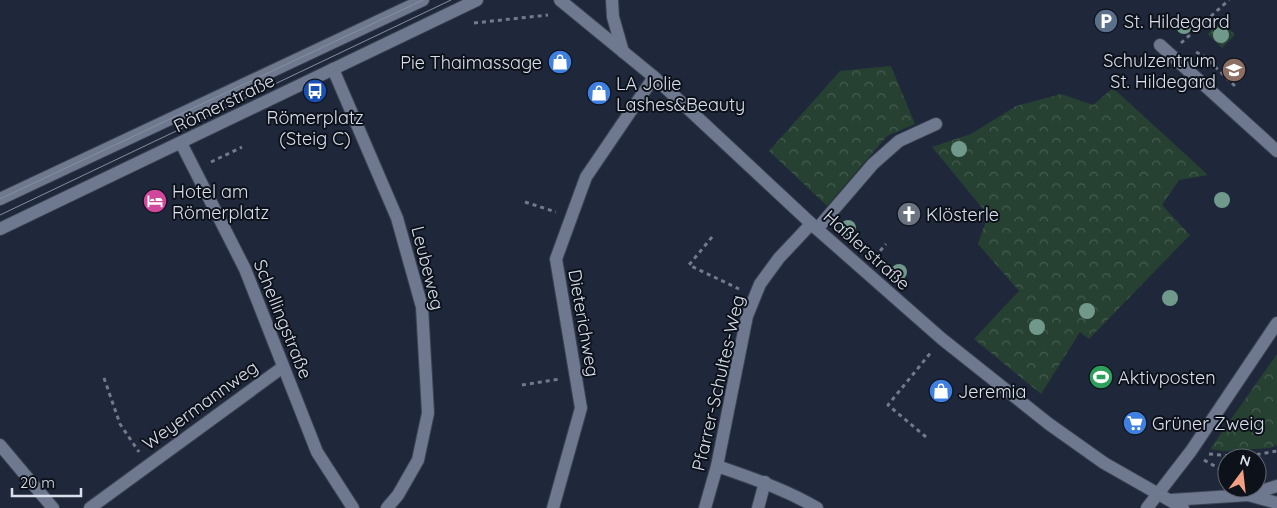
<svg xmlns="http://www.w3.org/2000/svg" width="1277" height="508" font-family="Quicksand,sans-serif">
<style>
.grass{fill:url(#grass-dots)}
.park{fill:url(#park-crowns)}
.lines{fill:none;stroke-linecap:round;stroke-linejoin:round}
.minor-casing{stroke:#3b4352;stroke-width:14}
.path{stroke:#737b8b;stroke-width:3;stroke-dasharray:4 4;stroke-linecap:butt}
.minor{stroke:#6e7990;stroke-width:12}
.tram{stroke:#878f9e;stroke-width:1}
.tree{fill:#70998b}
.labels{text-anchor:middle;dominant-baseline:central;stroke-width:4;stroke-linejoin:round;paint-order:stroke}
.poi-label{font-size:18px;fill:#d9e0ec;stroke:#0d111a;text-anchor:start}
.street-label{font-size:18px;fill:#d9e0ec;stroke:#0d111a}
</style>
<defs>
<pattern id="grass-dots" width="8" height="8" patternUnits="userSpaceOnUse" patternTransform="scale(1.25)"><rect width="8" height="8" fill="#264131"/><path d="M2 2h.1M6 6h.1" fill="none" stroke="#455c4f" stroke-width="1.8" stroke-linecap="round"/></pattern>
<pattern id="park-crowns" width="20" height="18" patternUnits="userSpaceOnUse" patternTransform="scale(1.25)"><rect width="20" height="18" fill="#264131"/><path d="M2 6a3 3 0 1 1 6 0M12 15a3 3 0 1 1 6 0" fill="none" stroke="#455c4f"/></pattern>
</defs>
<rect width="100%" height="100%" fill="#1f283b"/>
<polygon class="grass" points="1216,25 1225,25 1235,35 1222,48 1208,34"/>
<g class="park">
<polygon points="891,66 915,124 887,136 827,206 769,151 840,71"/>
<polygon points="1113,88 1208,175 1179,180 1162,205 1190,235 1089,339 1080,332 1041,394 974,339 1019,291 978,244 988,215 932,147 971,134 1016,106 1061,94 1093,105"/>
<polygon points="1277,354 1277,445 1270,448 1224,451 1210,449"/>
</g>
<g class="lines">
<g class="minor-casing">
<g id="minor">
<polyline points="560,0 654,77 817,229 942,339 1049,424 1104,463 1183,508"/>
<polyline points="612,0 613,17 623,52"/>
<polyline points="1160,45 1277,151"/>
<polyline points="333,69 397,218 422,307 428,413 418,460 398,495 387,508"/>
<polyline points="181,143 245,269 317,452 353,508"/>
<polyline points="0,199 423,0"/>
<polyline points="0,229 477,0"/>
<polyline points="817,229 873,164 899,141 936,124"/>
<polyline points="0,445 53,508"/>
<path d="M717 466C751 478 785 489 817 508"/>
<polyline points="1249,495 1277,486"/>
<polyline points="1171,500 1248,495 1277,503"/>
<polyline points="90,508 283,367"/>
<polyline points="553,508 581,408 556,259 586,177 654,77"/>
<polyline points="705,508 717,466 747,316 760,284 779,258 811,224"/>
<polyline points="758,508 765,482"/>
<polyline points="1147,508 1191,451 1277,323"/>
</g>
</g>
<g class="path">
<polyline points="474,23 548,15"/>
<polyline points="1181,43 1229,0"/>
<polyline points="1196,52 1204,56 1236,87"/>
<polyline points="211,162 242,147"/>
<polyline points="525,202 556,212"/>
<polyline points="712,237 689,265 739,289"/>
<polyline points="875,257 886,244"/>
<polyline points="104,378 120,424 139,452"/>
<polyline points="522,385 560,379"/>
<polyline points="926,437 888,405 932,351"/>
<polyline points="1209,454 1243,457 1277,451"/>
<polyline points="1204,460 1227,473"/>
</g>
<use href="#minor" class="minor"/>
<g class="tram">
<polyline points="0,199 423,0"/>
<polyline points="0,215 451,0"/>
</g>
</g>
<g class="tree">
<circle cx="1184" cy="26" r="8"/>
<circle cx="1221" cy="35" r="8"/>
<circle cx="959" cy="149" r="8"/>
<circle cx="1222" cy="200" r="8"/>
<circle cx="848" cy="228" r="8"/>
<circle cx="899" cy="272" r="8"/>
<circle cx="1170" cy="298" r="8"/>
<circle cx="1087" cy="311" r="8"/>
<circle cx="1037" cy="327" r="8"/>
</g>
<defs>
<g id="parking-disc" transform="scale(1.25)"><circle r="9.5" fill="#5c6f8a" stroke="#0d111a"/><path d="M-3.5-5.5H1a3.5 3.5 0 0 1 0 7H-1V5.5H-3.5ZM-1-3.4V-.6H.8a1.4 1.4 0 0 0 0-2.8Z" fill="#fff"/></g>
<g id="shop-disc" transform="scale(1.25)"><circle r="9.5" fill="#3f7fe0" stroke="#0d111a"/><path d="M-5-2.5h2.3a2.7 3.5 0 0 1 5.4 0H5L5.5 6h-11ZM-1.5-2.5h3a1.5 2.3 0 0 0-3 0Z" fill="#fff"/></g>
<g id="school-disc" transform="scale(1.25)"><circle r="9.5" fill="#8d6e63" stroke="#0d111a"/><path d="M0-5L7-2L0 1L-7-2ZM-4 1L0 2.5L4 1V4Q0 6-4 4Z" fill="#fff"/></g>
<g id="bus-disc" transform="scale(1.25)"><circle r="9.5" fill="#1a4fb4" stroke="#0d111a"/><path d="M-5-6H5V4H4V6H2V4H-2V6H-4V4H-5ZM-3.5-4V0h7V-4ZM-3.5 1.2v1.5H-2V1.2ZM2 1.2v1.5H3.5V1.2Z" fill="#fff"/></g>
<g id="hotel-disc" transform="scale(1.25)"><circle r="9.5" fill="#d1479c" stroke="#0d111a"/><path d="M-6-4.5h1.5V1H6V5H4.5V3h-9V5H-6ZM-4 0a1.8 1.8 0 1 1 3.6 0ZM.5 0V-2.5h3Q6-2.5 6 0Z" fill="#fff"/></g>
<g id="church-disc" transform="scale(1.25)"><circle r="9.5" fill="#6b7280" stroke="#0d111a"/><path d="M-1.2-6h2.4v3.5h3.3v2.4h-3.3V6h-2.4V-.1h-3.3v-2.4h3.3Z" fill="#fff"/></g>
<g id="stadium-disc" transform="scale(1.25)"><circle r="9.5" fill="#2e9e5b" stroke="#0d111a"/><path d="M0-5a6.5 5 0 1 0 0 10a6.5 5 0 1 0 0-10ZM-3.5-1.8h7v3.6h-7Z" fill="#fff"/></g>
<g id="supermarket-disc" transform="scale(1.25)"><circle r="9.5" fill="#3f7fe0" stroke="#0d111a"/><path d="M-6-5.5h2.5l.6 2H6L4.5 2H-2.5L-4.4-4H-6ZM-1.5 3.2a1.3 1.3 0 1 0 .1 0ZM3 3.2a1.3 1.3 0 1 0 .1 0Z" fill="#fff"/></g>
</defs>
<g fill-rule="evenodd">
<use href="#parking-disc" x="1106" y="21"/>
<use href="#shop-disc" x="560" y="62"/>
<use href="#school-disc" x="1234" y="70"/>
<use href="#bus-disc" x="315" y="91"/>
<use href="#shop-disc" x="599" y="93"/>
<use href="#hotel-disc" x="155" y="201"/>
<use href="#church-disc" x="909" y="214"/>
<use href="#stadium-disc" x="1101" y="377"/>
<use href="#shop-disc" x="941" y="391"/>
<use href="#supermarket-disc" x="1135" y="423"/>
</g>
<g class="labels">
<g class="poi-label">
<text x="1124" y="21">St. Hildegard</text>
<text x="1216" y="60" text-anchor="end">Schulzentrum<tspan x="1216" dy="21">St. Hildegard</tspan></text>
<text x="542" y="62" text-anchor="end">Pie Thaimassage</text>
<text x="616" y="83">LA Jolie<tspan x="616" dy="21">Lashes&amp;Beauty</tspan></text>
<text x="315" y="117" text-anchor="middle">Römerplatz<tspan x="315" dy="21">(Steig C)</tspan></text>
<text x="172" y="191">Hotel am<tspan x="172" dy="21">Römerplatz</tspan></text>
<text x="926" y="214">Klösterle</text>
<text x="1118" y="377">Aktivposten</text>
<text x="958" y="391">Jeremia</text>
<text x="1152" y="423">Grüner Zweig</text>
</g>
<g class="street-label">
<text transform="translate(224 103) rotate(-26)">Römerstraße</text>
<text transform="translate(867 250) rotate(42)">Haßlerstraße</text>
<text transform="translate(428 268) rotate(76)">Leubeweg</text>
<text transform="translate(283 319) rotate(68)">Schellingstraße</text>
<text transform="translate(584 323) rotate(80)">Dieterichweg</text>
<text transform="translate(718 383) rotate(-77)">Pfarrer-Schultes-Weg</text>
<text transform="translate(200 405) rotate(-36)">Weyermannweg</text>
</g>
</g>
<g transform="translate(1242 473) rotate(15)"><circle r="24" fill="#0d111a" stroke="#5f646e"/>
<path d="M0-4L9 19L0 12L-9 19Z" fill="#f39f83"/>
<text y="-8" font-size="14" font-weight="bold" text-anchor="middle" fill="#d9e0ec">N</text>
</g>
<path d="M12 488v8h69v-8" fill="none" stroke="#d9e0ec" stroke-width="2.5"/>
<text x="20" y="488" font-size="15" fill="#d9e0ec" stroke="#0d111a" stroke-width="4" paint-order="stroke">20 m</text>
</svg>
